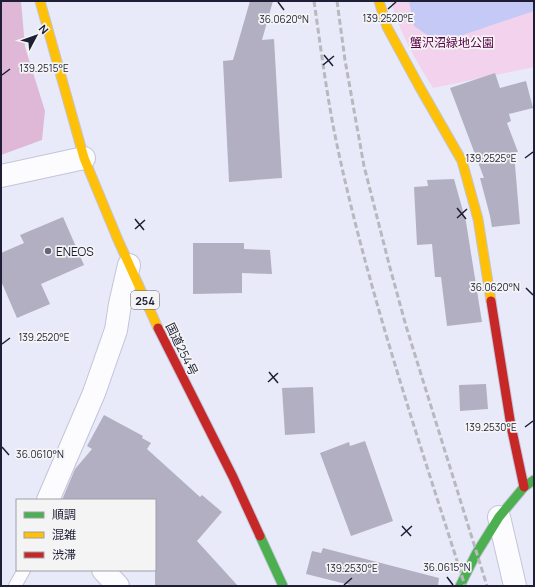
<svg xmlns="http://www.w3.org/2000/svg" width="535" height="587" font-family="Manrope,'Noto Sans JP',sans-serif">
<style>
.green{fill:#f2d2ed}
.forest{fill:#dfb8d8}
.water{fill:#c5c9f6}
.building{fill:#b3afc2}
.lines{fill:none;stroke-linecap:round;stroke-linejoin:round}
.lane-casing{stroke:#c3c5d8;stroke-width:14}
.street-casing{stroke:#c3c5d8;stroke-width:24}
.fast-casing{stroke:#c3c5d8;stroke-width:11}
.slow-casing{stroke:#c3c5d8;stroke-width:11}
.jam-casing{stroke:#c3c5d8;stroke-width:11}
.lane{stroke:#fcfcfe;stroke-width:12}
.street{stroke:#fcfcfe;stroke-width:22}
.fast{stroke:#4caf50;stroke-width:9}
.slow{stroke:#ffc107;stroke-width:9}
.jam{stroke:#c62828;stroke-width:9}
.rail{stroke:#b8b9be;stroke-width:3;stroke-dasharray:6 3;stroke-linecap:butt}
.ticks{fill:none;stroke:#1e1f36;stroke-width:1.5}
.poi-dot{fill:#65667a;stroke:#f4f4f4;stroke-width:1.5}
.labels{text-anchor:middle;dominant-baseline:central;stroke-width:3.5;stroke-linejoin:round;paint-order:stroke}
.shield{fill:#f4f4f4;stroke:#5e5f6f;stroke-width:1}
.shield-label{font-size:11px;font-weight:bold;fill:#1e1f36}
.park-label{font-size:12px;fill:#590145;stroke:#f4f4f4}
.poi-label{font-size:12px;fill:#1e1f36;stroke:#f4f4f4;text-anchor:start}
.street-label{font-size:12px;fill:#1e1f36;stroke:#f4f4f4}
.ticks-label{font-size:10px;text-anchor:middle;fill:#1e1f36;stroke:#f4f4f4;stroke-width:3.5;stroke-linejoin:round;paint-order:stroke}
</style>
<rect width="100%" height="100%" fill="#e8eaf9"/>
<path class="green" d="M391 1H534V67L433 88C416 61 399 32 391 1Z"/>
<polygon class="forest" points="1,1 21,1 25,47 45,111 42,140 1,155"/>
<polygon class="water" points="409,1 534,1 534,11 439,43 414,26"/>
<g class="building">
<polygon points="250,1 273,1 262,40 274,39 282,178 229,182 223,61 233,60"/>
<polygon points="495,73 500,88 526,81 533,108 509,114 511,121 507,123 518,152 514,153 520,224 492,227 490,216 480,178 484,178 450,88"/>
<polygon points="454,179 466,222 482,322 447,326 441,277 435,277 432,244 417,245 414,187 428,186 427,180"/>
<polygon points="63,217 84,265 41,284 50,304 17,318 1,281 1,253 24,243 20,235"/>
<polygon points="193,243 244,243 244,249 270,250 272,274 242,273 242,293 193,294"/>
<polygon points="486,384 488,409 460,411 459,385"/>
<polygon points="313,387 315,433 285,435 282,388"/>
<polygon points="104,415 143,436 142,438 151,443 147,449 200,497 202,495 222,512 197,541 238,586 155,586 155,500 62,500 75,469 92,449 87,446"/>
<polygon points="365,441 393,521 351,536 320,453 349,442 350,446"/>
<polygon points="323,548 439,578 438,586 354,586 306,574 312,551 321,553"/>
</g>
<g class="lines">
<g class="lane-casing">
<polyline id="lane" points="15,586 24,570"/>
</g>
<g class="street-casing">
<g id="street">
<polyline points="1,176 84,158"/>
<polyline points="48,500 94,393 116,330 120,304 129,265"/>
<polyline points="499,517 515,586"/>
<polyline points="103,570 118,586"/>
</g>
</g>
<g class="fast-casing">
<g id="fast">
<polyline points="260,536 283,586"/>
<polyline points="460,586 476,554 499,517 524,487 534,480"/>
</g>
</g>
<g class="slow-casing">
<g id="slow">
<polyline points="40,1 84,158 118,240 158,328"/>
<polyline points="379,1 387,27 419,86 462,161 478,219 491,301"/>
</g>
</g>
<g class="jam-casing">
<g id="jam">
<polyline points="491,301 511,426 524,487"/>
<polyline points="158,328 233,477 260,536"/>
</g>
</g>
<use href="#lane" class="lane"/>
<use href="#street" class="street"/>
<use href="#fast" class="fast"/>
<use href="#slow" class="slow"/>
<use href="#jam" class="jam"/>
<g class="rail">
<path d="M314 1C321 49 327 98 337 145 369 295 419 440 465 586"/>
<polyline points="337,1 345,60 364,166 389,264 406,326 487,586"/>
</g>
</g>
<path class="ticks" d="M278 2 284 10M388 9 396 2M324 55 333 66M323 65 334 56M2 75 10 69M525 158 533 152M457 208 466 219M457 218 467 209M135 219 144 230M135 229 145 220M526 288 533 295M2 344 10 338M269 372 278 383M268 382 278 373M525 427 533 421M2 447 9 455M402 526 411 536M401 536 412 526M447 577 453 585M344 585 352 578"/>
<circle class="poi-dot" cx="48" cy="251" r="4"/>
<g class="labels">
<rect class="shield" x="131" y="291" width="28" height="18" rx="3"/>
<g class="shield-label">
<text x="145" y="300">254</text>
</g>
<g class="park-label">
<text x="452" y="42">蟹沢沼緑地公園</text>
</g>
<g class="poi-label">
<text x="56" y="251">ENEOS</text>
</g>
<g class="street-label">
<text transform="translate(182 349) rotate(64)">国道254号</text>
</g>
</g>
<g class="ticks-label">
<text x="388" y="22">139.2520°E</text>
<text x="284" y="23">36.0620°N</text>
<text x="44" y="72">139.2515°E</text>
<text x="491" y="162">139.2525°E</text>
<text x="495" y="291">36.0620°N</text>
<text x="44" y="341">139.2520°E</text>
<text x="491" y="431">139.2530°E</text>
<text x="40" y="458">36.0610°N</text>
<text x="447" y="571">36.0615°N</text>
<text x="352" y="572">139.2530°E</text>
</g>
<rect width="535" height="587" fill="none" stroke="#1e1f36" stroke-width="4"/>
<rect x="16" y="499" width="140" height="72" fill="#f4f4f4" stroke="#9e9fa8"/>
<rect x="24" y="512" width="20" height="6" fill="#4caf50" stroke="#9e9fa8"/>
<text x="52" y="519" font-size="12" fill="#1e1f36">順調</text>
<rect x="24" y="532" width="20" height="6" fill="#ffc107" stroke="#9e9fa8"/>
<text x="52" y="539" font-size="12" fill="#1e1f36">混雑</text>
<rect x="24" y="552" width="20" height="6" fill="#c62828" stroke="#9e9fa8"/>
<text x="52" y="559" font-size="12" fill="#1e1f36">渋滞</text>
<g transform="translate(36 36) rotate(49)" stroke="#f4f4f4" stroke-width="3" paint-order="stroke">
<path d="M0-3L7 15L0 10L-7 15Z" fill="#1e1f36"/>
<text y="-6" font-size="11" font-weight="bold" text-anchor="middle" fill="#1e1f36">N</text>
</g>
</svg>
